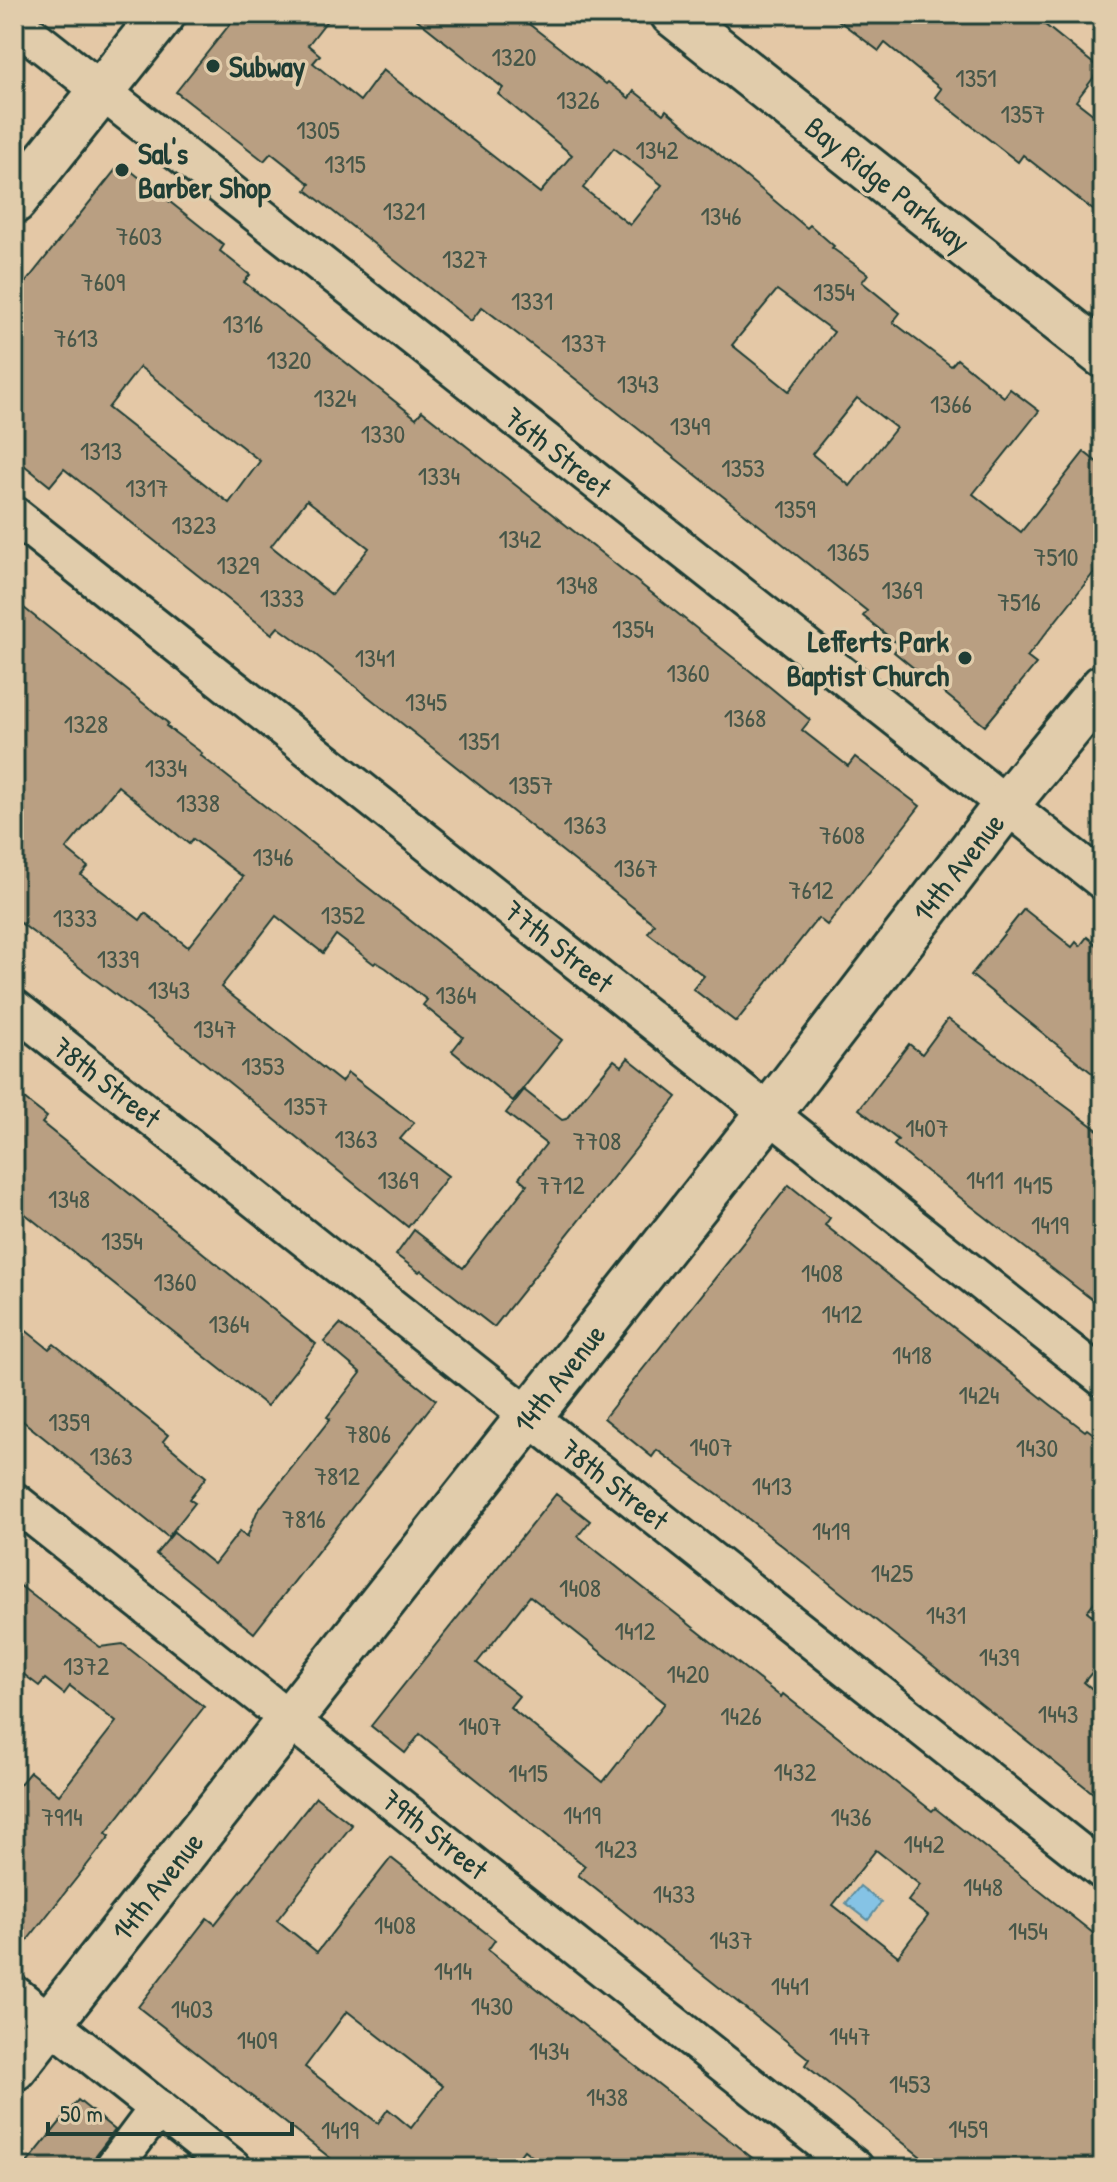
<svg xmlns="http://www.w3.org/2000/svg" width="1117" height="2182" font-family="'Patrick Hand',sans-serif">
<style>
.water{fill:#85c3e5;stroke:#5c8d9e;stroke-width:2}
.building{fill:#b99f82;stroke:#1f3d34;stroke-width:2;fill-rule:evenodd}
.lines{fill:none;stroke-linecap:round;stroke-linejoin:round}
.minor-casing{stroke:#1f3d34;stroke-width:42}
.major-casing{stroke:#1f3d34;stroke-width:50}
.minor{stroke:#e1ccab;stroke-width:36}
.major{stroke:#e1ccab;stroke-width:44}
.poi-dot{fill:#1f3d34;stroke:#e1ccab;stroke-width:3}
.labels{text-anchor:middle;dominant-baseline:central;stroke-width:7;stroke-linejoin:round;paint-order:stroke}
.number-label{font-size:26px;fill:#465648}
.poi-label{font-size:30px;font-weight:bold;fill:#1f3d34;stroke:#e1ccab;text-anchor:start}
.street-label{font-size:30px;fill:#1f3d34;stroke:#e1ccab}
</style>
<rect width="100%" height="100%" fill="#e4c8a6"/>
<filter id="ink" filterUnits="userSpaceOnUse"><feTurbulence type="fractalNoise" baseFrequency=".0125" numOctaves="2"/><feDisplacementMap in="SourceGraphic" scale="16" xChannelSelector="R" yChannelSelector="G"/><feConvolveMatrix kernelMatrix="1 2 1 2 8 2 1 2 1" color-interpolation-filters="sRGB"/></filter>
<g filter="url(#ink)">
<polygon class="water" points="860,1886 881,1903 868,1920 846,1903"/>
<g class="building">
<path d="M238 14H332L308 45 320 55 313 63 360 101 383 70 540 193 572 155 498 94 503 88 410 14H516L606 84 608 82 629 98 634 91 663 114 666 110 807 228 810 225 834 246 832 248 868 274 862 282 900 313 893 322 951 366 957 359 1004 397 1010 389 1039 411 973 494 1021 532 1084 452 1103 467V561L1027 657 1036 664 985 726 894 652 899 645 863 616 867 611 553 361 482 307 471 321 306 190 310 184 271 153 264 161 176 92ZM614 148 662 185 630 225 583 188ZM777 290 834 332 789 391 732 345ZM857 398 896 428 850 486 812 454Z"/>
<polygon points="830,14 1052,14 1044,24 1100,69 1076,101 1103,122 1103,218 1023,155 1018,162 935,97 941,89 885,43 879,51"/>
<path d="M121 163 224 245 220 251 250 275 244 282 416 418 422 411 754 674 810 720 802 730 848 766 855 757 920 806 827 925 818 918 736 1022 693 989 704 976 648 933 654 924 312 652 278 627 272 634 64 469 50 486 14 457V297ZM140 367 260 461 229 503 108 408ZM307 500 369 548 332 595 271 546Z"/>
<path d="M14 600 168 723 166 726 202 753 200 755 562 1040 513 1101 452 1051 463 1037 423 1005 427 1000 386 968 376 962 374 964 336 935 323 953 276 916 221 987 341 1082 348 1073 414 1123 400 1139 448 1176 408 1227 185 1047 14 918ZM118 786 189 844 193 839 243 877 188 947 145 913 140 920 81 875 88 867 66 849Z"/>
<polygon points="1024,909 1072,947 1076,942 1080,946 1087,937 1103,950 1103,1082 971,975"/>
<polygon points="948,1019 1103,1134 1103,1308 926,1171 894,1145 898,1140 859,1109 909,1044 922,1054"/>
<polygon points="628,1058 677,1097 494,1327 421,1270 419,1272 396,1255 414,1230 463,1268 527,1185 519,1178 546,1144 506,1113 524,1090 562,1120 566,1119 614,1060 622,1066"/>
<polygon points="14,1091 47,1117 42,1123 316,1344 267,1406 14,1205"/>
<polygon points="789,1185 830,1218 825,1225 1051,1405 1085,1431 1087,1429 1103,1441 1103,1591 1087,1611 1103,1624 1103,1659 1084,1682 1103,1698 1103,1801 726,1501 657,1450 652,1457 604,1418"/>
<polygon points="14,1321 49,1349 54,1344 168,1435 163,1441 206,1477 189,1499 195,1503 168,1537 14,1414"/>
<polygon points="340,1324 436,1400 254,1633 156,1554 174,1532 214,1564 240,1531 247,1537 257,1512 330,1419 327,1417 361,1373 324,1342"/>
<path d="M556 1494 590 1521 578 1536 781 1697 783 1694 932 1811 935 1808 1103 1941V2153L1091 2168H935L805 2065 809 2059 578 1875 585 1866 420 1734 405 1753 371 1726ZM530 1596 665 1703 603 1782 510 1707 519 1696 477 1663ZM876 1850 920 1885 908 1901 928 1916 898 1956 833 1905Z"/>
<polygon points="14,1581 100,1647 123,1644 204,1707 106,1833 110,1836 14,1957 14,1791 30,1772 59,1795 116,1722 70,1686 64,1694 45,1679 39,1686 14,1667"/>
<path d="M316 1797 352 1825 277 1920 317 1952 391 1858 495 1940 488 1950 765 2168H547L524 2150 510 2168H343L138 2007 207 1918 215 1924ZM347 2011 443 2086 411 2128 388 2109 378 2123 305 2067Z"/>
<polygon points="78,2100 115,2130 96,2155 92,2168 23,2168"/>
</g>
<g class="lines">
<g class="minor-casing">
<g id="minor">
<polyline points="14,22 1103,881"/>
<polyline points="14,515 1103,1378"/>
<polyline points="14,1008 1103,1871"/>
<polyline points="14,1501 855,2168"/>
<polyline points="14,1994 233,2168"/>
<polyline points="113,2168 158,2108"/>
</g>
</g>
<g class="major-casing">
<g id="major">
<polyline points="673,14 1103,355"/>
<polyline points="14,201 163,14"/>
<polyline points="14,2068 792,1084 1007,804 1103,687"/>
</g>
</g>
<use href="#minor" class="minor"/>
<use href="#major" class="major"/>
</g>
</g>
<g class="poi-dot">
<circle cx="213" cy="66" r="8"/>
<circle cx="122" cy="170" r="8"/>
<circle cx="965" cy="658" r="8"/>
</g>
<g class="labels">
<g class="number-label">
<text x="514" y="56">1320</text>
<text x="976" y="77">1351</text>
<text x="578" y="99">1326</text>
<text x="1023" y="113">1357</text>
<text x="318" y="129">1305</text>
<text x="657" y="149">1342</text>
<text x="345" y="163">1315</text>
<text x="404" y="210">1321</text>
<text x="721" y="215">1346</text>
<text x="139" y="235">7603</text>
<text x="465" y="258">1327</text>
<text x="103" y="281">7609</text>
<text x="834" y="291">1354</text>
<text x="532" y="300">1331</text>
<text x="243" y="323">1316</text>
<text x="76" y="337">7613</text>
<text x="584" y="342">1337</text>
<text x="289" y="359">1320</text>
<text x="638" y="383">1343</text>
<text x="335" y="397">1324</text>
<text x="951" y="403">1366</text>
<text x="690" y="425">1349</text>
<text x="383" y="433">1330</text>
<text x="101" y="450">1313</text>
<text x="743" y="467">1353</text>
<text x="439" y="475">1334</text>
<text x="147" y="487">1317</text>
<text x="795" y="508">1359</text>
<text x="194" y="524">1323</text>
<text x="520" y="538">1342</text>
<text x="848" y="551">1365</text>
<text x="1056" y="556">7510</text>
<text x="238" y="564">1329</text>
<text x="577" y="584">1348</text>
<text x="902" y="589">1369</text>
<text x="282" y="597">1333</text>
<text x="1019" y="601">7516</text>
<text x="633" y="628">1354</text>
<text x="375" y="657">1341</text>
<text x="688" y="672">1360</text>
<text x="426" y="701">1345</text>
<text x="745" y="717">1368</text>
<text x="86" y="723">1328</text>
<text x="479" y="740">1351</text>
<text x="166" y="767">1334</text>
<text x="531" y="784">1357</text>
<text x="198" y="802">1338</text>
<text x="585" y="824">1363</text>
<text x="842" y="834">7608</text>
<text x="273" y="856">1346</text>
<text x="636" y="867">1367</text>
<text x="811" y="889">7612</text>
<text x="343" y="914">1352</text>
<text x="75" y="917">1333</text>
<text x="118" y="958">1339</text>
<text x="169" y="989">1343</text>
<text x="456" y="994">1364</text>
<text x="215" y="1028">1347</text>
<text x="263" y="1065">1353</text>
<text x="306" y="1105">1357</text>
<text x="927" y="1127">1407</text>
<text x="356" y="1138">1363</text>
<text x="597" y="1140">7708</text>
<text x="398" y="1179">1369</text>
<text x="985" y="1179">1411</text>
<text x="561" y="1184">7712</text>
<text x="1033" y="1184">1415</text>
<text x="69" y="1198">1348</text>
<text x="1050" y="1224">1419</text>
<text x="122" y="1240">1354</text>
<text x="822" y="1272">1408</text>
<text x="175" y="1281">1360</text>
<text x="842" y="1313">1412</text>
<text x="229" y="1323">1364</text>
<text x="912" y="1354">1418</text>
<text x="979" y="1394">1424</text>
<text x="69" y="1421">1359</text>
<text x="368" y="1433">7806</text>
<text x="711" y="1446">1407</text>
<text x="1037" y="1447">1430</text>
<text x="111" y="1455">1363</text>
<text x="337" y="1475">7812</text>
<text x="772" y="1485">1413</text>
<text x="304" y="1518">7816</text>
<text x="831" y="1530">1419</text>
<text x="892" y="1572">1425</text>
<text x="580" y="1587">1408</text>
<text x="946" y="1614">1431</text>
<text x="635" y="1630">1412</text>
<text x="999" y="1656">1439</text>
<text x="86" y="1665">1372</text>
<text x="688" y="1673">1420</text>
<text x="1058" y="1713">1443</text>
<text x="741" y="1715">1426</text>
<text x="480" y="1725">1407</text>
<text x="795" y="1771">1432</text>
<text x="528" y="1772">1415</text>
<text x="582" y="1814">1419</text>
<text x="62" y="1816">7914</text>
<text x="851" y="1816">1436</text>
<text x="924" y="1843">1442</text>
<text x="616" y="1848">1423</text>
<text x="983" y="1886">1448</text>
<text x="674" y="1893">1433</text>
<text x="395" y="1924">1408</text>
<text x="1028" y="1930">1454</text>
<text x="731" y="1939">1437</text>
<text x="453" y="1970">1414</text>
<text x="790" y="1985">1441</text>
<text x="492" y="2005">1430</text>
<text x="192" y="2008">1403</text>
<text x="850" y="2035">1447</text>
<text x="257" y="2039">1409</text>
<text x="549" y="2050">1434</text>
<text x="910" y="2083">1453</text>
<text x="607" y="2096">1438</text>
<text x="968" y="2128">1459</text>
<text x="340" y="2129">1419</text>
</g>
<g class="poi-label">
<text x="229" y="66">Subway</text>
<text x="138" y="153">Sal's<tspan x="138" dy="34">Barber Shop</tspan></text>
<text x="949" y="641" text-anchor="end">Lefferts Park<tspan x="949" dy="34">Baptist Church</tspan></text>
</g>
<g class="street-label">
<text transform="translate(888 184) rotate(38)">Bay Ridge Parkway</text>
<text transform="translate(558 452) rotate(38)">76th Street</text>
<text transform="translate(958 867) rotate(-52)">14th Avenue</text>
<text transform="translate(559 946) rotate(38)">77th Street</text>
<text transform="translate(107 1082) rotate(38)">78th Street</text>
<text transform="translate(559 1378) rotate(-52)">14th Avenue</text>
<text transform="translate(615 1484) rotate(38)">78th Street</text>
<text transform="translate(435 1834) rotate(38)">79th Street</text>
<text transform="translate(157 1886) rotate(-52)">14th Avenue</text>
</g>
</g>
<rect width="1117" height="2182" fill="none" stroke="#e1ccab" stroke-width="48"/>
<rect x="24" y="24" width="1069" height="2134" fill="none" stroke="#1f3d34" stroke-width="3" filter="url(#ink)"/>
<path d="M48 2122v12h244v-12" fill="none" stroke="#1f3d34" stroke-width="4"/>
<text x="60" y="2122" font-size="24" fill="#1f3d34" stroke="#e1ccab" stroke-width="6" paint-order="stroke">50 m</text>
</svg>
